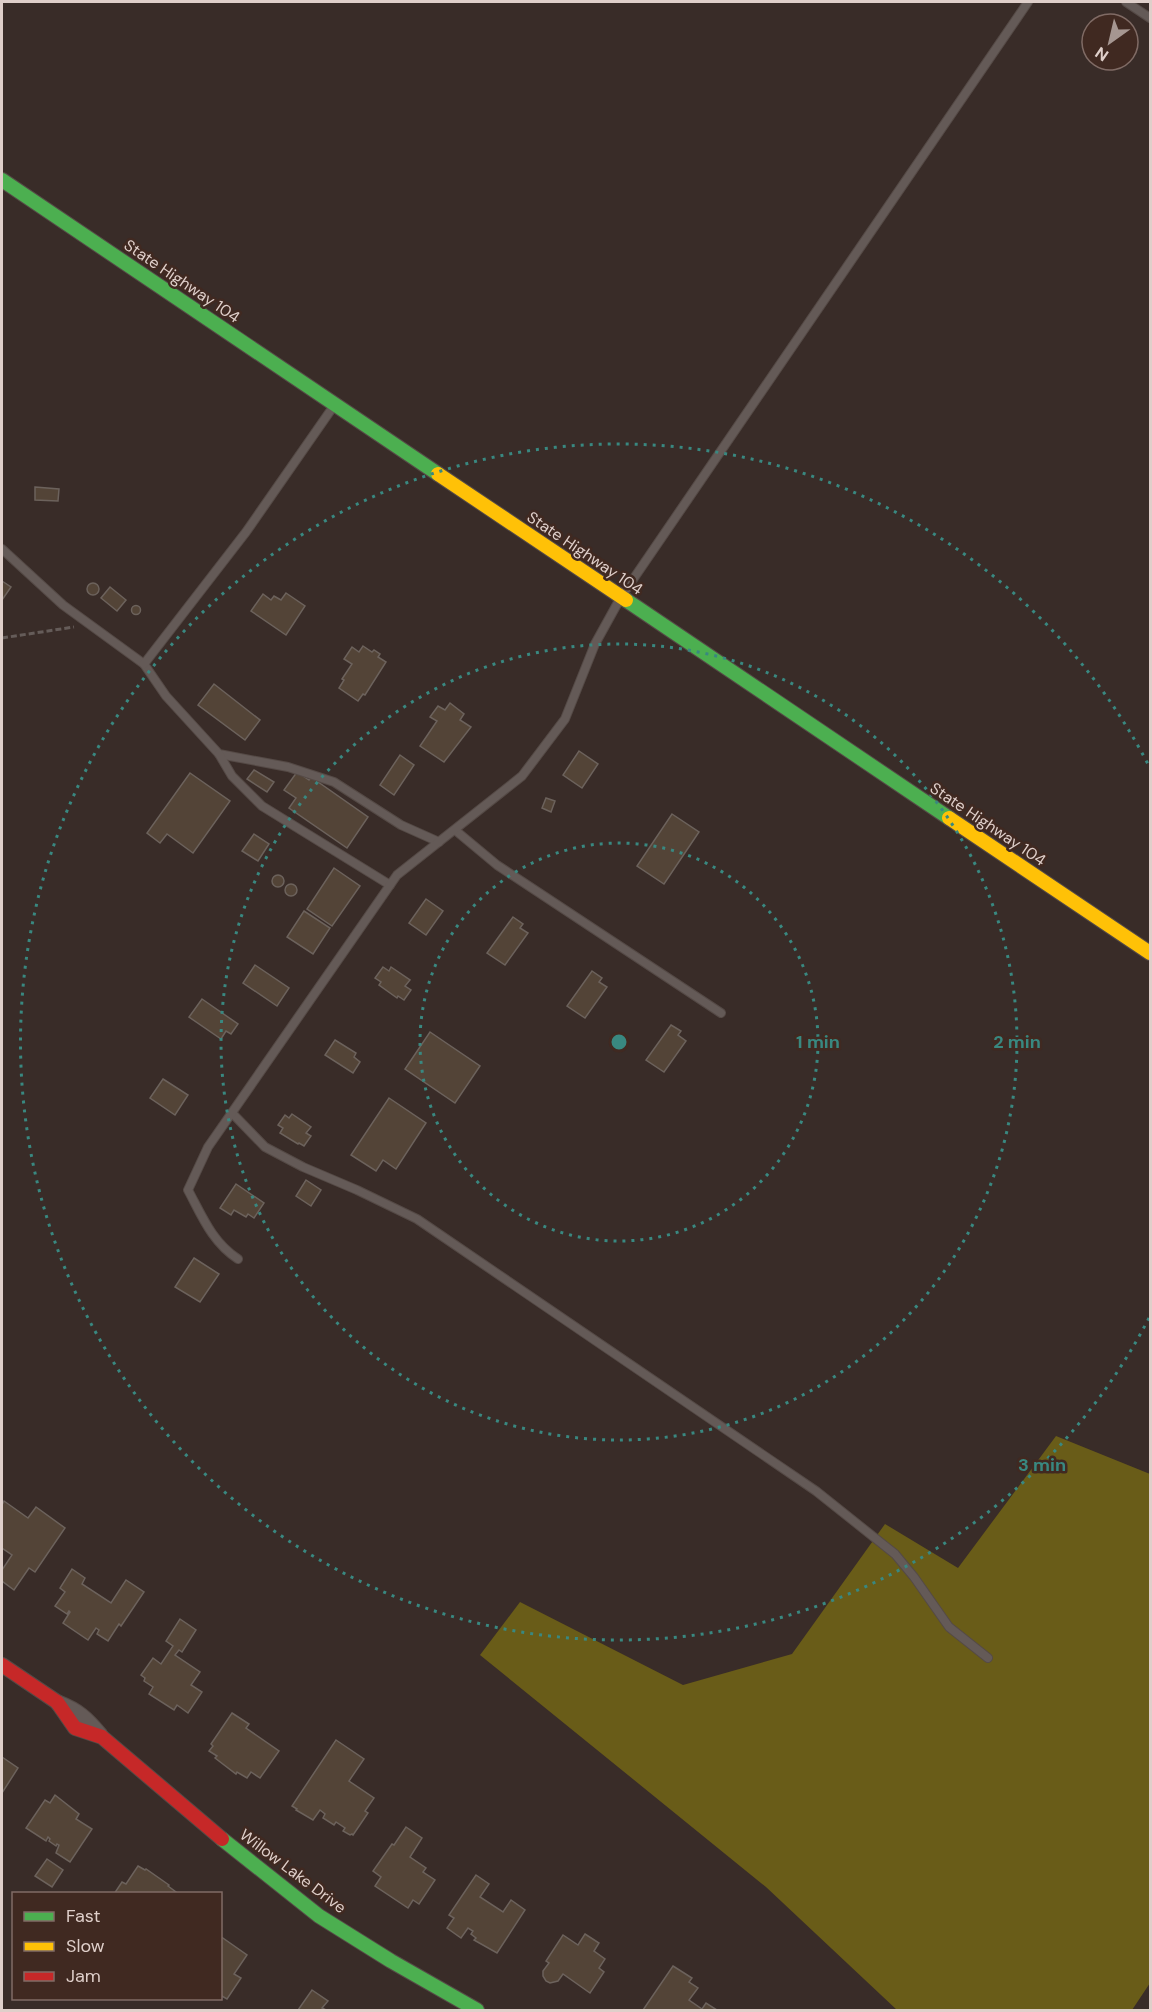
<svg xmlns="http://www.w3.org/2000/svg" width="1152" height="2012" font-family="'DM Sans',sans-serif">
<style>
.forest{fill:#695c18}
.building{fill:#534437;stroke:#6c625c;stroke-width:1.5}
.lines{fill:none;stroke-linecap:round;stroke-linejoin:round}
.lane-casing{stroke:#554a46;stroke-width:10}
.street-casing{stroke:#554a46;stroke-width:17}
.fast-casing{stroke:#554a46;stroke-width:16}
.slow-casing{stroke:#554a46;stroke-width:16}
.jam-casing{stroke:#554a46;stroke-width:16}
.path{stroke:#655c59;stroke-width:3;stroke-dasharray:6 3;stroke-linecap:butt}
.lane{stroke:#645a57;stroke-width:8}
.street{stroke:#645a57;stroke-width:15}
.fast{stroke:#4caf50;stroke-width:14}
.slow{stroke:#ffc107;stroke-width:14}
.jam{stroke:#c62828;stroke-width:14}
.ring{fill:none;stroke:#398880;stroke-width:3;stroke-dasharray:3 6}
.labels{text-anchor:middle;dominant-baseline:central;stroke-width:5;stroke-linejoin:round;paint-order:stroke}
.street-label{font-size:16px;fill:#dfcfca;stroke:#402921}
.centre{fill:#398880;stroke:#402921;stroke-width:3}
.ring-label{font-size:18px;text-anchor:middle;font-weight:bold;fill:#398880;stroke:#402921;stroke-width:5;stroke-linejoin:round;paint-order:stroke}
</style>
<rect width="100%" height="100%" fill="#392c28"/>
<polygon class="forest" points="1056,1436 1150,1474 1150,1983 1132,2010 897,2010 766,1887 480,1655 520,1602 683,1685 792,1654 885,1524 958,1568"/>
<g class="building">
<polygon points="35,487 59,489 58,501 35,500"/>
<polygon points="2,581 11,587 2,600"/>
<circle cx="93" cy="589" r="6"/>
<polygon points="110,587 126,600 117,611 101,598"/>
<polygon points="286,593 305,606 286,635 251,611 263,594 271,600 274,596 281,600"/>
<circle cx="136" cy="610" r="4.5"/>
<polygon points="363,646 372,652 374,650 380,654 378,657 386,662 365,695 363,694 358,701 339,688 344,680 342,679 352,664 344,659 352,647 359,652"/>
<polygon points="214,684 260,720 245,740 198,705"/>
<polygon points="450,703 464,714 460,720 471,727 444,762 420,746 437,721 430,717 438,706 445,710"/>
<polygon points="579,751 598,764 582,788 563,775"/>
<polygon points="400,755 414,765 394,795 380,785"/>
<polygon points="254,770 274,782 267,792 247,779"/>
<polygon points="297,772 309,780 311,777 368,817 347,848 289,808 296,798 284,790"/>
<polygon points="190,773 230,801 193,853 167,834 160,843 147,833"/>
<polygon points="546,798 555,801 551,812 542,808"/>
<polygon points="672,814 699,832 664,884 637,866"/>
<polygon points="254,834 269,844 258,861 242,851"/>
<polygon points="334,868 360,886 332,926 307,909"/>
<circle cx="278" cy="881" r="6"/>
<circle cx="291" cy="890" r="6"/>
<polygon points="426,899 443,911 426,935 409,923"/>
<polygon points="304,911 330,928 313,954 287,937"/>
<polygon points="513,917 523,924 520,928 528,933 505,965 487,953"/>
<polygon points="255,965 289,988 277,1006 243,983"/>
<polygon points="383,967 389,971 391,967 410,980 405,986 411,990 404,1000 398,996 397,998 379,985 381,982 375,978"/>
<polygon points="592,971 602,978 599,982 607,987 585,1018 567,1006"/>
<polygon points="202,999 238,1024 231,1034 226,1031 221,1039 189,1017"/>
<polygon points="671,1025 681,1031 678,1035 686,1041 664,1072 646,1060"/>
<polygon points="430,1032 480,1066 455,1103 405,1069"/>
<polygon points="335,1040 356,1053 354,1057 360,1062 353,1073 325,1055"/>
<polygon points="163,1079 188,1095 175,1115 150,1098"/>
<polygon points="389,1098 426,1123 396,1169 383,1160 376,1171 351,1155"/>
<polygon points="292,1114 311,1127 306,1133 311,1136 304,1146 299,1143 298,1144 280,1133 283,1128 278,1125 285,1115 289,1118"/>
<polygon points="306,1180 321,1190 311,1206 296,1196"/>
<polygon points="236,1184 264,1203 254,1218 248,1214 246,1217 234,1210 231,1215 220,1208"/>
<polygon points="194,1258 219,1274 200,1302 175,1287"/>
<polygon points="4,1501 28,1518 36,1507 65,1528 35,1572 29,1568 14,1590 2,1581 2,1570 12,1555 2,1548 2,1505"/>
<polygon points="72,1569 85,1578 82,1584 111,1603 126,1580 144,1592 121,1626 119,1624 108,1641 97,1634 99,1630 96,1628 88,1640 63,1623 70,1612 69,1611 67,1614 55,1606 65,1592 60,1588"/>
<polygon points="180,1619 196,1630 182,1652 179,1650 175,1655 200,1672 191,1685 202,1692 188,1713 177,1705 174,1710 149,1694 153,1687 144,1681 145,1678 141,1675 153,1658 161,1664 173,1646 166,1641"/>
<polygon points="232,1713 249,1724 246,1728 279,1751 260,1778 251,1772 247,1778 237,1772 236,1774 215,1758 217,1756 209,1751 213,1746 211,1744"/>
<polygon points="336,1740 364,1759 349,1781 374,1798 365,1811 368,1813 353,1835 352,1834 350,1835 343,1831 345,1828 336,1822 334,1825 323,1818 325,1814 320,1810 313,1820 296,1810 297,1809 292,1806"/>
<polygon points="2,1757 18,1768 2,1793"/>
<polygon points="55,1795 79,1814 76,1819 92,1829 70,1862 56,1853 59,1845 57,1844 56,1846 49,1841 50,1839 48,1837 46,1841 26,1828 45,1800 50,1803"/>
<polygon points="406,1827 422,1838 410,1857 426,1868 423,1872 435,1880 419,1904 413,1900 408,1908 375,1886 381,1877 373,1871 392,1844 394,1845"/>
<polygon points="47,1859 63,1870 52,1887 35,1876"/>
<polygon points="138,1866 145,1870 146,1869 169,1885 168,1886 176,1892 175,1894 114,1894 122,1882 126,1884"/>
<polygon points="476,1875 489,1884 480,1897 503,1912 511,1900 525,1910 497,1953 474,1940 476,1938 471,1934 473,1931 468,1928 461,1938 447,1928 454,1918 449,1915"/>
<polygon points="585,1934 599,1943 594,1951 605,1959 599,1968 604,1972 590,1993 563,1974 558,1981 550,1983 546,1981 543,1976 543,1971 549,1963 546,1961 563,1935 578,1945"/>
<polygon points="220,1936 247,1955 234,1974 241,1978 227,1999 220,1995"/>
<polygon points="673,1966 692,1978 689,1982 698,1988 689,2000 702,2009 706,2003 717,2010 643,2010"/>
<polygon points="312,1990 328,2001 322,2008 326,2010 298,2010"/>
</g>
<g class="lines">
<g class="lane-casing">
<g id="lane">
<polyline points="1126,2 1150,18"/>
<polyline points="2,549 63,605 144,664 166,696 219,754 288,767 334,782 401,825 439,842"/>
<polyline points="144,664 246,532 333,407"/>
<polyline points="219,754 232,776 262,806 390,885"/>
<polyline points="455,830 497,865 721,1013"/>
<polyline points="232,1113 265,1147 303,1167 357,1190 417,1219 816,1491 895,1554 914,1577 949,1627 988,1658"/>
<path d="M238 1259C212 1242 202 1216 188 1190L208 1147 397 875 522 776 565 719 595 644 621 597 1028 2"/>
</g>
</g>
<g class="street-casing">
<path id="street" d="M58 1703C78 1711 86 1718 100 1735"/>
</g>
<g class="fast-casing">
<g id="fast">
<polyline points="2,180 438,474"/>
<polyline points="626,600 949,818"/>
<polyline points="222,1839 319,1916 391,1961 477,2010"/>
</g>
</g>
<g class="slow-casing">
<g id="slow">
<polyline points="438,474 626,600"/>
<polyline points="949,818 1150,953"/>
</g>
</g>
<g class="jam-casing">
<polyline id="jam" points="2,1665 57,1702 75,1728 102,1737 222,1839"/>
</g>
<polyline class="path" points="2,638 74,627"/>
<use href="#lane" class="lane"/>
<use href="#street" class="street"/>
<use href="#fast" class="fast"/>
<use href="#slow" class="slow"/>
<use href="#jam" class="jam"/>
</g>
<g class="ring">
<circle cx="619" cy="1042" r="199"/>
<circle cx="619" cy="1042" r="398"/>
<path d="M1149 1318A598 598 0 1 1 1149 766"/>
</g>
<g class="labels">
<g class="street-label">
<text transform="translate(182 281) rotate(34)">State Highway 104</text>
<text transform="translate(585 553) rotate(34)">State Highway 104</text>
<text transform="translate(988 824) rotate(34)">State Highway 104</text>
<text transform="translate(293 1871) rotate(37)">Willow Lake Drive</text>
</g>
</g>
<circle cx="619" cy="1042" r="9" class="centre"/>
<g class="ring-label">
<text x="818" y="1048">1 min</text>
<text x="1017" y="1048">2 min</text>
<text x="1042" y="1471">3 min</text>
</g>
<rect width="1152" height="2012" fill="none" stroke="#dfcfca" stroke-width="6"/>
<rect x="12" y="1892" width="210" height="108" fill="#402921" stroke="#806b65" stroke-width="1.5"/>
<rect x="24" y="1912" width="30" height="9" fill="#4caf50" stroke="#806b65" stroke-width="1.5"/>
<text x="66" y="1922" font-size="18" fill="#dfcfca">Fast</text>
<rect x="24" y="1942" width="30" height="9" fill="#ffc107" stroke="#806b65" stroke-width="1.5"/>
<text x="66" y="1952" font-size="18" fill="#dfcfca">Slow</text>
<rect x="24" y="1972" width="30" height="9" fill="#c62828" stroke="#806b65" stroke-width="1.5"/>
<text x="66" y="1982" font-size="18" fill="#dfcfca">Jam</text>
<g transform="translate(1110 42) rotate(214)"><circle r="28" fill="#402921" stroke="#806b65" stroke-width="1.5"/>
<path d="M0-4.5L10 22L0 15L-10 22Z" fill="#a59691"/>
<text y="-9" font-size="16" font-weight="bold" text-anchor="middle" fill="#dfcfca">N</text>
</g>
</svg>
